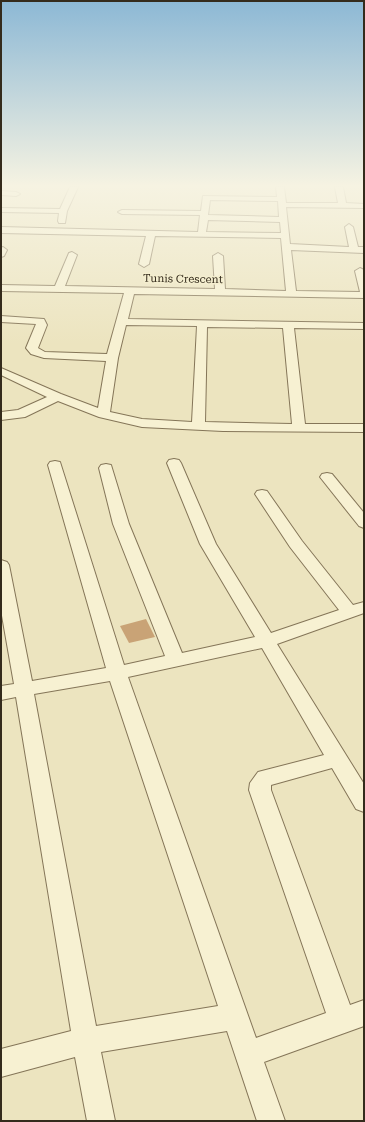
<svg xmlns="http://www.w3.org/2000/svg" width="365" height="1122" font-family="'Roboto Serif',serif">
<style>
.building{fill:#c9a376}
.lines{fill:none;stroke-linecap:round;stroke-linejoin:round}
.minor-casing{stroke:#847558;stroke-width:2}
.minor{fill:#f7f1d2;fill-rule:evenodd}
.labels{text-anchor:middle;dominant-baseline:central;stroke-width:3;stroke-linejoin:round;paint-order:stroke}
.far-street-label{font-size:11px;fill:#342b1c;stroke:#f4eecf}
</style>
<rect width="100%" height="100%" fill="#ece4bf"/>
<polygon class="building" points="146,619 155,637 129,643 120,626"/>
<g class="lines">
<g class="minor-casing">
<g id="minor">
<polygon points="70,187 78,187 67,211 65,223 59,223 58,221 59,213 1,212 1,208 60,209"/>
<path d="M276 187H284L286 203H338L335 187H343L346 203 364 204V208L286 207 290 244 349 247 345 227 349 224 353 227 358 247H364V253L291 250 296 291 360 292 355 271 360 268 364 270V298L134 294 128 319 364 323V329L294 328 305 424H364V432L223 431 142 427 99 417 58 401 25 417 1 420V412L18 410 47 397 1 375V368L61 394 98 408 106 361 44 358 31 354 26 348 36 324 1 322V316L44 319 47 325 38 348 45 352 107 354 124 293 1 291V285L55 286 69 253 72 252 77 255 65 286 215 289 213 256 218 253 223 256 225 289 286 291 281 238 155 236 149 264 144 267 139 264 146 236 1 233V227L198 232 200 215 122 214 118 212 122 210 201 211 203 196 277 197ZM210 200 278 201 279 217 208 215ZM208 220 280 222 281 233 206 232ZM126 325 197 326 192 422 142 419 110 412 118 358ZM207 327 283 328 292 424 205 422Z"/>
<polygon points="1,191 16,192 20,194 16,196 1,195"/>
<polygon points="3,247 7,250 4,256 1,257 1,248"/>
<path d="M174 459 179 460 181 463 216 544 271 633 339 610 290 547 255 494 257 491 262 490 267 491 302 541 353 605 364 602V613L277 644 364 784V812L356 809 332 768 271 785V790L350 1005 364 1000V1026L264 1062 285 1121H257L227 1031 101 1052 115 1121H87L75 1057 1 1077V1049L71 1031 16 697 1 700V686L14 684 1 610V560L7 562 9 565 32 681 106 668 48 465 50 462 55 461 60 462 124 665 165 656 113 524 99 468 101 465 106 464 111 465 129 524 182 653 255 637 200 544 167 463 169 460ZM262 648 324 755 258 772 250 783 249 790 326 1013 256 1038 128 677ZM110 681 218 1006 96 1026 34 694Z"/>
<polygon points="327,473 332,474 364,513 364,528 359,526 320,477 322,474"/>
</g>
</g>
<use href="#minor" class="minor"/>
</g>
<linearGradient id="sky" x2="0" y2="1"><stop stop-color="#8cb8d5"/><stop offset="0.54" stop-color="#f6f3e2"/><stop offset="1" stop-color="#f6f3e2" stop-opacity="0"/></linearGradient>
<rect width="365" height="344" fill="url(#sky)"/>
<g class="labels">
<g class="far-street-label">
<text transform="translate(183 279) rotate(1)">Tunis Crescent</text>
</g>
</g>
<rect width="365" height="1122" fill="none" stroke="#342b1c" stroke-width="4"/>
</svg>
